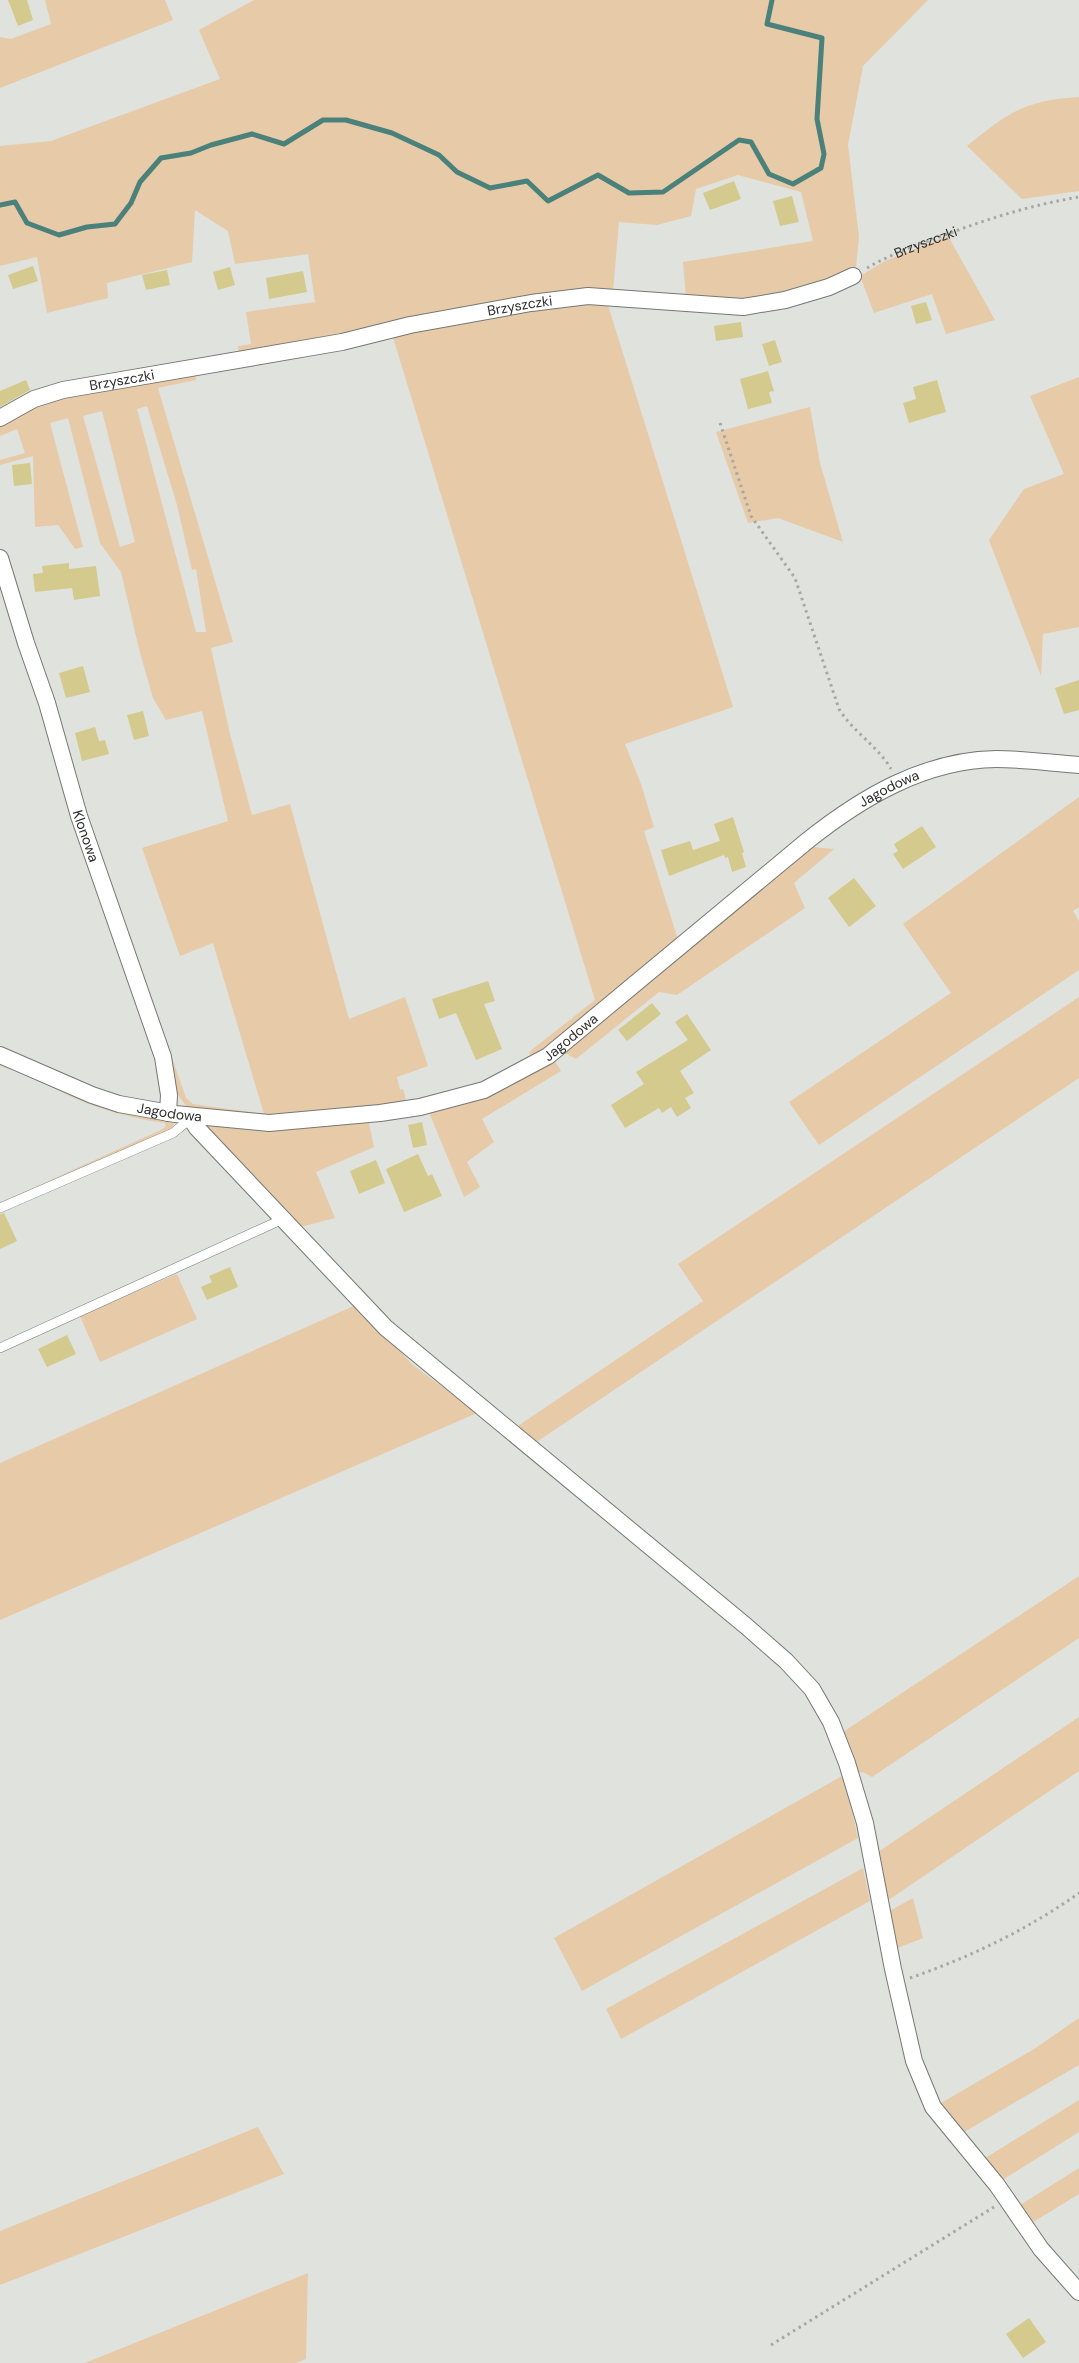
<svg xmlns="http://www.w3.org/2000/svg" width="1079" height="2363" viewBox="0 0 1079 2363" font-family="'DM Sans',sans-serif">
  <rect width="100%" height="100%" fill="#e0e2dd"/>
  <g fill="#e7caa8" fill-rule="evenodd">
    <polygon points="45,0 165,0 173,20 0,88 0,37 11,39 51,24"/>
    <polygon points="254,0 928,0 863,66 848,145 859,237 856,267 837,279 745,302 686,298 683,262 813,241 801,192 738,175 696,189 691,216 657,225 619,222 613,292 239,357 238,346 251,344 246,312 315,302 308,254 235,264 228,231 195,210 192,262 107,283 108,298 47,313 37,257 0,266 0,146 51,141 220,79 199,30"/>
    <path d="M1079,97V191L1022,199L967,146C1008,113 1025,100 1079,97Z"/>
    <polygon points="948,236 995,320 946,334 932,294 874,313 860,276 885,261"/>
    <polygon points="607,302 733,707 625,744 641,784 654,827 644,831 679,943 599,1011 532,1058 529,1052 595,1000 392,334 518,309"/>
    <path d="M195,374L196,380L158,388L233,642L211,648L230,734L252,815L290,804L349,1019L405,997L428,1066L397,1077L400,1090L403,1089L407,1104L289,1118L189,1110L176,1092L98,861L103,860L186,1098L193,1104L264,1114L213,943L180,956L142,848L228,821L202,711L166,720L153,698L139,649L121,572L100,543L68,418L50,423L83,547L75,549L58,525L35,527L33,456L0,465V460L25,453L17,429L0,436V422L39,401ZM147,406L177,505L192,570L196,569L206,632H196L137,409ZM102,411L135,542L120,547L83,416Z"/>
    <polygon points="1079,377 1079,627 1043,634 1041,676 989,540 1024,489 1064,474 1030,396"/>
    <polygon points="810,407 820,463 843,542 778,518 748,523 716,432"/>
    <polygon points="1079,797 1079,907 1073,911 1079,921 1079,970 819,1145 789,1102 951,993 903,924"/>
    <polygon points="813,847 834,849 794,883 805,908 677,995 659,992 576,1059 563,1052"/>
    <polygon points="1079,997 1079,1078 532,1445 512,1430 703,1301 678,1264"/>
    <path d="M0,1058L174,1121L173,1127L168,1132L48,1181L163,1129L166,1126L165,1123C135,1119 106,1111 79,1100C52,1088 28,1073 0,1066Z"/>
    <polygon points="555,1061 561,1071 482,1119 494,1142 467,1162 480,1187 464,1197 428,1110"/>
    <polygon points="368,1119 374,1147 316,1172 335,1218 296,1228 202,1128 206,1122"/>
    <polygon points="177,1274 197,1319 100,1362 80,1316"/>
    <polygon points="356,1305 413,1365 477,1413 0,1620 0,1463"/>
    <polygon points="1079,1576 1079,1638 872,1777 863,1772 855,1774 840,1734"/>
    <polygon points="1079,1717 1079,1771 884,1903 875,1854"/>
    <polygon points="844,1775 858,1838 582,1991 554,1938"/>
    <polygon points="863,1868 870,1901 621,2039 606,2009"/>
    <polygon points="913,1898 923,1938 895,1949 886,1913"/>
    <polygon points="1079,2018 1079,2065 959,2135 936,2106 1034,2049"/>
    <polygon points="1079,2100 1079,2132 999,2182 982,2160"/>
    <polygon points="258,2127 284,2174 0,2285 0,2231"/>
    <polygon points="1079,2168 1079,2194 1030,2224 1017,2207"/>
    <polygon points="308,2273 306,2359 296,2363 85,2363"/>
  </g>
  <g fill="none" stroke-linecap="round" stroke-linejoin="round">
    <polyline stroke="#4a817a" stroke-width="5" points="0,205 15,202 27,223 59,235 87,227 115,224 131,203 140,182 161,158 191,153 211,145 252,134 284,144 323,120 346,120 392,133 439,155 457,172 490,188 527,181 548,201 598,175 629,193 663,192 739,140 751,142 769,174 793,184 821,168 824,154 817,119 822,38 767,24 772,0"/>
  </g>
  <g fill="#d4ca8e">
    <polygon points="8,0 27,0 33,20 18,26"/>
    <polygon points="734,181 741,199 710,210 703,193"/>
    <polygon points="792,196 799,222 780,226 773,201"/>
    <polygon points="33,266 38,281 13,289 8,275"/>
    <polygon points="230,267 235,285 218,290 213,272"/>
    <polygon points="167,270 170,285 146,290 142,275"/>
    <polygon points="303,271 307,292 269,299 266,278"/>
    <polygon points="926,302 932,320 916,324 911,306"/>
    <polygon points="741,322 743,337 716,341 714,326"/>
    <polygon points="775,340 782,362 769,366 762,344"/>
    <polygon points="768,371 774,391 769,392 772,403 748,409 740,379"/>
    <polygon points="26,380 30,390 0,407 0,391"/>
    <polygon points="937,380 946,412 909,423 903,403 916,399 913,387"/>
    <polygon points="30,463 32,484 14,486 12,465"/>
    <polygon points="69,563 69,569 96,566 100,596 74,600 72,588 35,592 33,574 43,573 42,566"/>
    <polygon points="83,666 90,692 66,698 59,673"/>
    <polygon points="1079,680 1079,710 1064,714 1055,688"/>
    <polygon points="143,711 149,736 134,740 127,715"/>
    <polygon points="95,727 99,741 105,740 109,754 82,761 75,733"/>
    <polygon points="733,817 744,852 742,853 746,867 732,872 728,857 725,858 724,855 669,876 661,850 690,841 693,850 720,841 714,824"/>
    <polygon points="922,826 936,847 903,869 893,854 898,851 894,844"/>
    <polygon points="854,878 876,906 849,927 828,898"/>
    <polygon points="488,981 495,1001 484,1004 502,1049 476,1060 456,1013 439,1019 432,999"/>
    <polygon points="652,1003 661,1014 627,1041 618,1030"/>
    <polygon points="687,1014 711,1050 680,1071 694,1093 685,1098 691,1108 677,1117 671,1107 662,1113 659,1108 625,1128 611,1105 644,1084 636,1072 688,1040 675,1022"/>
    <polygon points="422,1122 427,1145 413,1148 408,1125"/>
    <polygon points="418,1154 428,1176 432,1174 442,1196 404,1212 386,1169"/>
    <polygon points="376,1160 385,1183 359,1194 350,1171"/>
    <polygon points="4,1213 17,1241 0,1249 0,1214"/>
    <polygon points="230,1267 238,1287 207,1300 201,1287 212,1282 209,1276"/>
    <polygon points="67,1335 76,1354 47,1367 38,1349"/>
    <polygon points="1029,2318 1046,2342 1023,2358 1006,2334"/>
  </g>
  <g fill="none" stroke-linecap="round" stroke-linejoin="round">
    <defs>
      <g id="lane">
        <polyline points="0,1208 173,1133 190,1119"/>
        <polyline points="0,1348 283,1219"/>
      </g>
      <g id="street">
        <path id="s2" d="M0,418L34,399L63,390L342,342L410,325L531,303L588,296L743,307L785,300L829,287L853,276"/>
        <path id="s3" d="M0,558L26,643L47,703L79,816L163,1057L169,1095L168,1113"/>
        <path id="s4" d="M0,1055L92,1095L119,1104L175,1114L269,1123L380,1113L420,1107L484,1090L548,1056L807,841C861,798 924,760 996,759C1023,759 1051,763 1079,765"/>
        <polyline points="189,1116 197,1128 386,1328 746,1626 786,1661 812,1689 831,1722 847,1763 865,1823 893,1969 914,2061 933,2107 997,2185 1041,2249 1079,2292"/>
      </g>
    </defs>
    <use href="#lane" stroke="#757873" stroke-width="10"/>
    <use href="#street" stroke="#757873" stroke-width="18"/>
    <g stroke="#a7a8a4" stroke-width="3" stroke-dasharray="2.5 4" stroke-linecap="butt">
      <path id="s1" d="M867,268C891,254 916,245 942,236C987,219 1031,205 1079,197"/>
      <path d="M720,423L751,516L795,578L839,709C853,732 877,745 891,769"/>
      <path d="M910,1978C970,1957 1027,1930 1079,1893"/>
      <polyline points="771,2345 994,2207"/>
    </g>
    <use href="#lane" stroke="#fff" stroke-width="9"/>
    <use href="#street" stroke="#fff" stroke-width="16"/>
  </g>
  <g text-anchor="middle" stroke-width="5" stroke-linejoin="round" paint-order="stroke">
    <g font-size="14" fill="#2d2e2c" stroke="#edf0ea">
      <text dy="5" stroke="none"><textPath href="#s1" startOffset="64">Brzyszczki</textPath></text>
      <text dy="5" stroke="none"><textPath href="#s2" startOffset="534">Brzyszczki</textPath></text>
      <text dy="5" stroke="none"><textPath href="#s2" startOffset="129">Brzyszczki</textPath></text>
      <text dy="5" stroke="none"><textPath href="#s4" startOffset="1005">Jagodowa</textPath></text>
      <text dy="5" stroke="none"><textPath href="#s3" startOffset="291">Klonowa</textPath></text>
      <text dy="5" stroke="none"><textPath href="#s4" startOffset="600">Jagodowa</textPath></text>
      <text dy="5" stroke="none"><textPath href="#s4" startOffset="180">Jagodowa</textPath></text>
    </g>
  </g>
</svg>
